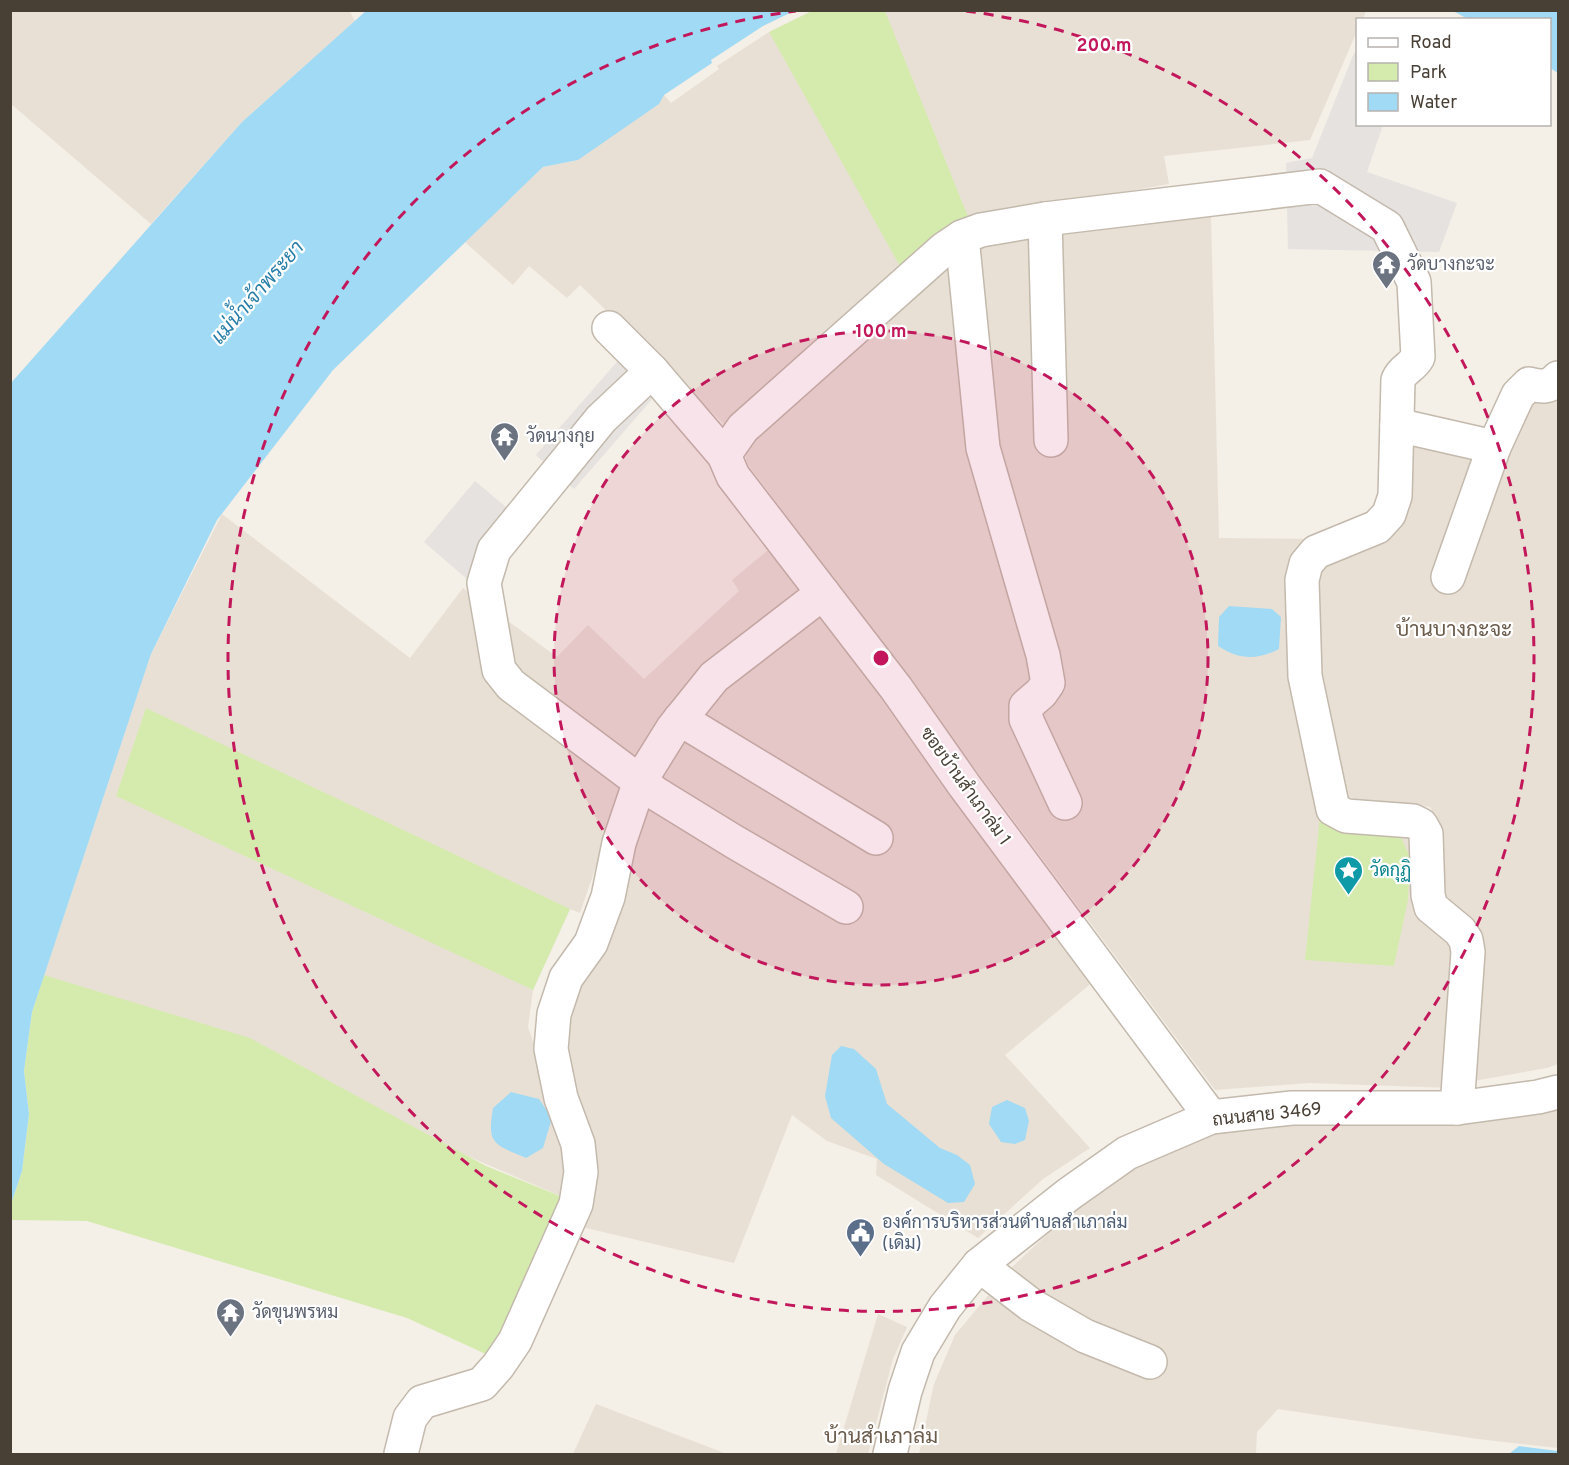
<svg xmlns="http://www.w3.org/2000/svg" width="1569" height="1465" viewBox="0 0 1569 1465" font-family="Overpass,Sarabun,sans-serif">
  <rect width="100%" height="100%" fill="#f4efe7"/>
  <g fill="#e9e0d5">
    <polygon points="349,10 355,21 242,122 151,224 11,104 11,11"/>
    <polygon points="812,11 1366,11 1363,19 1358,20 1357,31 1310,140 1164,156 1169,184 1025,209 730,430 580,285 567,298 529,266 513,285 465,242 543,167 578,160 664,95 671,103 719,69 717,66 769,32"/>
    <polygon points="1211,216 1219,538 1324,539 1297,555 1323,808 1407,825 1456,931 1451,1088 1309,1083 1215,1090 746,462 745,443 952,255 1005,238"/>
    <polygon points="1558,361 1558,1064 1547,1068 1474,1081 1480,928 1443,893 1440,829 1430,807 1339,797 1313,679 1312,575 1321,561 1390,533 1409,418 1488,439 1522,367 1548,376"/>
    <polygon points="222,514 410,658 463,588 557,657 588,625 644,679 739,591 732,580 779,541 810,585 620,797 580,913 570,909 533,990 528,1027 567,1138 570,1200 44,975 151,654"/>
    <polygon points="821,601 1100,976 1005,1055 1090,1148 1043,1179 978,1238 876,1175 877,1159 827,1141 792,1115 734,1263 578,1226 562,1040 640,805 718,685"/>
    <polygon points="1558,1103 1558,1448 1478,1439 1278,1409 1257,1432 1256,1454 919,1454 934,1384 955,1335 1011,1268 1080,1204 1162,1151 1227,1125"/>
    <polygon points="878,1314 907,1327 893,1359 868,1454 836,1454"/>
    <polygon points="596,1404 727,1454 573,1454"/>
  </g>
  <g fill="#d5ebae">
    <polygon points="812,11 885,11 969,219 901,268 769,32"/>
    <polygon points="146,708 570,909 533,990 116,796"/>
    <polygon points="1320,816 1396,826 1410,857 1408,900 1394,966 1305,960"/>
    <polygon points="44,975 250,1038 486,1166 570,1200 509,1327 488,1355 407,1318 87,1221 11,1220 11,1204 22,1171 29,1114 24,1071 32,1012"/>
  </g>
  <g fill="#e5e2df">
    <polygon points="1354,53 1357,54 1358,124 1383,125 1367,172 1457,203 1439,252 1288,249 1286,163 1312,158"/>
    <polygon points="622,356 660,390 574,489 536,455"/>
    <polygon points="475,481 526,524 474,585 424,542"/>
  </g>
  <g fill="#a0daf4">
    <polygon points="367,10 794,11 763,26 711,60 712,63 664,95 659,104 578,160 543,167 333,370 217,520 151,654 32,1012 24,1071 29,1114 22,1171 11,1204 11,383 242,122"/>
    <polygon points="1453,11 1558,11 1558,73 1550,68 1550,20 1468,19"/>
    <path d="M1229,606L1272,609L1281,617L1279,649C1257,660 1239,660 1218,646L1219,617Z"/>
    <polygon points="841,1046 854,1049 876,1069 887,1104 940,1148 957,1155 970,1165 975,1184 964,1202 948,1203 884,1164 831,1118 825,1096 832,1055"/>
    <path d="M511,1092L539,1099L552,1118L543,1148L526,1158C493,1144 487,1144 493,1108Z"/>
    <polygon points="1007,1100 1025,1108 1029,1121 1025,1140 1015,1144 1001,1142 989,1124 992,1107"/>
    <polygon points="1519,1446 1558,1451 1558,1454 1509,1454"/>
  </g>
  <g fill="none" stroke-linecap="round" stroke-linejoin="round">
    <defs>
      <g id="minor">
        <polyline points="1045,219 1051,440"/>
        <polyline points="962,237 983,448 1043,655 1048,683 1041,693 1026,706 1026,719 1065,803"/>
        <polyline points="609,328 652,371 724,455 733,476 896,688 964,785 1211,1117"/>
        <polyline points="652,371 601,419 494,550 484,583 499,670 511,685 655,793 733,841 846,907"/>
        <path d="M1397,425L1494,447L1518,395L1529,384C1542,387 1549,388 1558,378"/>
        <path d="M724,455L743,428L944,249L962,237L981,230L1045,219L1320,186L1387,227L1414,282L1418,357C1412,368 1403,368 1398,380L1395,496L1389,514L1377,527L1316,552L1306,564L1302,580L1305,676L1333,809L1346,816L1413,821L1421,825L1426,834L1428,895L1431,907L1460,931L1466,940L1468,952L1457,1108"/>
        <polyline points="1448,577 1494,447"/>
        <polyline points="680,719 876,838"/>
        <polyline points="979,1265 1031,1305 1085,1336 1150,1362"/>
        <polyline points="401,1454 410,1418 422,1402 482,1384 498,1366 515,1341 576,1204 581,1172 578,1144 561,1098 551,1049 554,1014 566,978 591,943 608,897 619,843 640,781 673,728 714,677 823,593"/>
        <polyline points="890,1454 905,1391 918,1352 945,1307 979,1265 1069,1194 1127,1153 1211,1117 1292,1108 1457,1108 1538,1097 1558,1092"/>
      </g>
    </defs>
    <use href="#minor" stroke="#c3b9ac" stroke-width="36"/>
    <use href="#minor" stroke="#fff" stroke-width="33"/>
  </g>
  <circle cx="881" cy="658" r="327" fill="#c2185b" fill-opacity=".12"/>
  <g fill="none" stroke="#c2185b" stroke-width="3" stroke-dasharray="10 8">
    <circle cx="881" cy="658" r="327"/>
    <path d="M966 11A653 653 0 1 1 796 11"/>
  </g>
  <defs>
    <symbol id="temple-pin" viewBox="-11 -11 22 30"><path d="M0 17L-7.5 6A9.5 9.5 0 1 1 7.5 6Z" fill="#6b7280" stroke="#fff"/><path d="M0-6L5-2H3V0L6.5 2.5H4V6H1.5V3h-3V6H-4V2.5H-6.5L-3 0V-2H-5Z" fill="#fff"/></symbol>
    <symbol id="sight-pin" viewBox="-11 -11 22 30"><path d="M0 17L-7.5 6A9.5 9.5 0 1 1 7.5 6Z" fill="#0f9aa8" stroke="#fff"/><path d="M0-6L1.8-2.2L6-1.7L2.9 1.2L3.7 5.4L0 3.3L-3.7 5.4L-2.9 1.2L-6-1.7L-1.8-2.2Z" fill="#fff"/></symbol>
    <symbol id="civic-pin" viewBox="-11 -11 22 30"><path d="M0 17L-7.5 6A9.5 9.5 0 1 1 7.5 6Z" fill="#5c6f8a" stroke="#fff"/><path d="M-.6-6.5H3V-4.5H.6V-3L4-1V1h2V6H-6V1h2V-1L-.6-3ZM-1.2 2.5V6h2.4V2.5Z" fill="#fff"/></symbol>
  </defs>
  <g fill-rule="evenodd">
    <use href="#temple-pin" x="1370" y="248" width="33" height="45"/>
    <use href="#temple-pin" x="488" y="420" width="33" height="45"/>
    <use href="#sight-pin" x="1332" y="854" width="33" height="45"/>
    <use href="#civic-pin" x="844" y="1216" width="33" height="45"/>
    <use href="#temple-pin" x="214" y="1296" width="33" height="45"/>
  </g>
  <g text-anchor="middle" stroke-width="4.5" stroke-linejoin="round" paint-order="stroke">
    <g font-size="18" fill="#5b616d" stroke="#fff" text-anchor="start">
      <text x="1407" y="270">วัดบางกะจะ</text>
      <text x="526" y="442">วัดนางกุย</text>
      <text x="252" y="1318">วัดขุนพรหม</text>
    </g>
    <g font-size="18" fill="#483f35" stroke="#fff">
      <text transform="translate(966 786) rotate(54)" y="6">ซอยบ้านสำเภาล่ม 1</text>
      <text transform="translate(1267 1114) rotate(-6)" y="6">ถนนสาย 3469</text>
    </g>
    <g font-size="18" fill="#0d838f" stroke="#fff" text-anchor="start">
      <text x="1370" y="876">วัดกุฏิ</text>
    </g>
    <g font-size="18" fill="#4e5e75" stroke="#fff" text-anchor="start">
      <text x="882" y="1228">องค์การบริหารส่วนตำบลสำเภาล่ม<tspan x="882" dy="21">(เดิม)</tspan></text>
    </g>
    <g font-size="20" font-style="italic" fill="#277ea9" stroke="#fff">
      <text transform="translate(257 292) rotate(-49)" y="7">แม่น้ำเจ้าพระยา</text>
    </g>
    <g font-size="21" fill="#6b5c4c" stroke="#fff">
      <text x="1454" y="636">บ้านบางกะจะ</text>
      <text x="881" y="1443">บ้านสำเภาล่ม</text>
    </g>
  </g>
  <circle cx="881" cy="658" r="9" fill="#c2185b" stroke="#fff" stroke-width="3"/>
  <g font-size="18" text-anchor="middle" font-weight="bold" fill="#c2185b" stroke="#fff" stroke-width="4.5" stroke-linejoin="round" paint-order="stroke">
    <text x="1104" y="51">200 m</text>
    <text x="881" y="337">100 m</text>
  </g>
  <rect width="1569" height="1465" fill="none" stroke="#483f35" stroke-width="24"/>
  <rect x="1356" y="18" width="195" height="108" fill="#ffffff" stroke="#b6b2ae" stroke-width="1.5"/>
  <rect x="1368" y="38" width="30" height="9" fill="#ffffff" stroke="#b6b2ae" stroke-width="1.5"/>
  <text x="1410" y="48" font-size="18" fill="#483f35">Road</text>
  <rect x="1368" y="63" width="30" height="18" fill="#d5ebae" stroke="#b6b2ae" stroke-width="1.5"/>
  <text x="1410" y="78" font-size="18" fill="#483f35">Park</text>
  <rect x="1368" y="93" width="30" height="18" fill="#a0daf4" stroke="#b6b2ae" stroke-width="1.5"/>
  <text x="1410" y="108" font-size="18" fill="#483f35">Water</text>
</svg>
